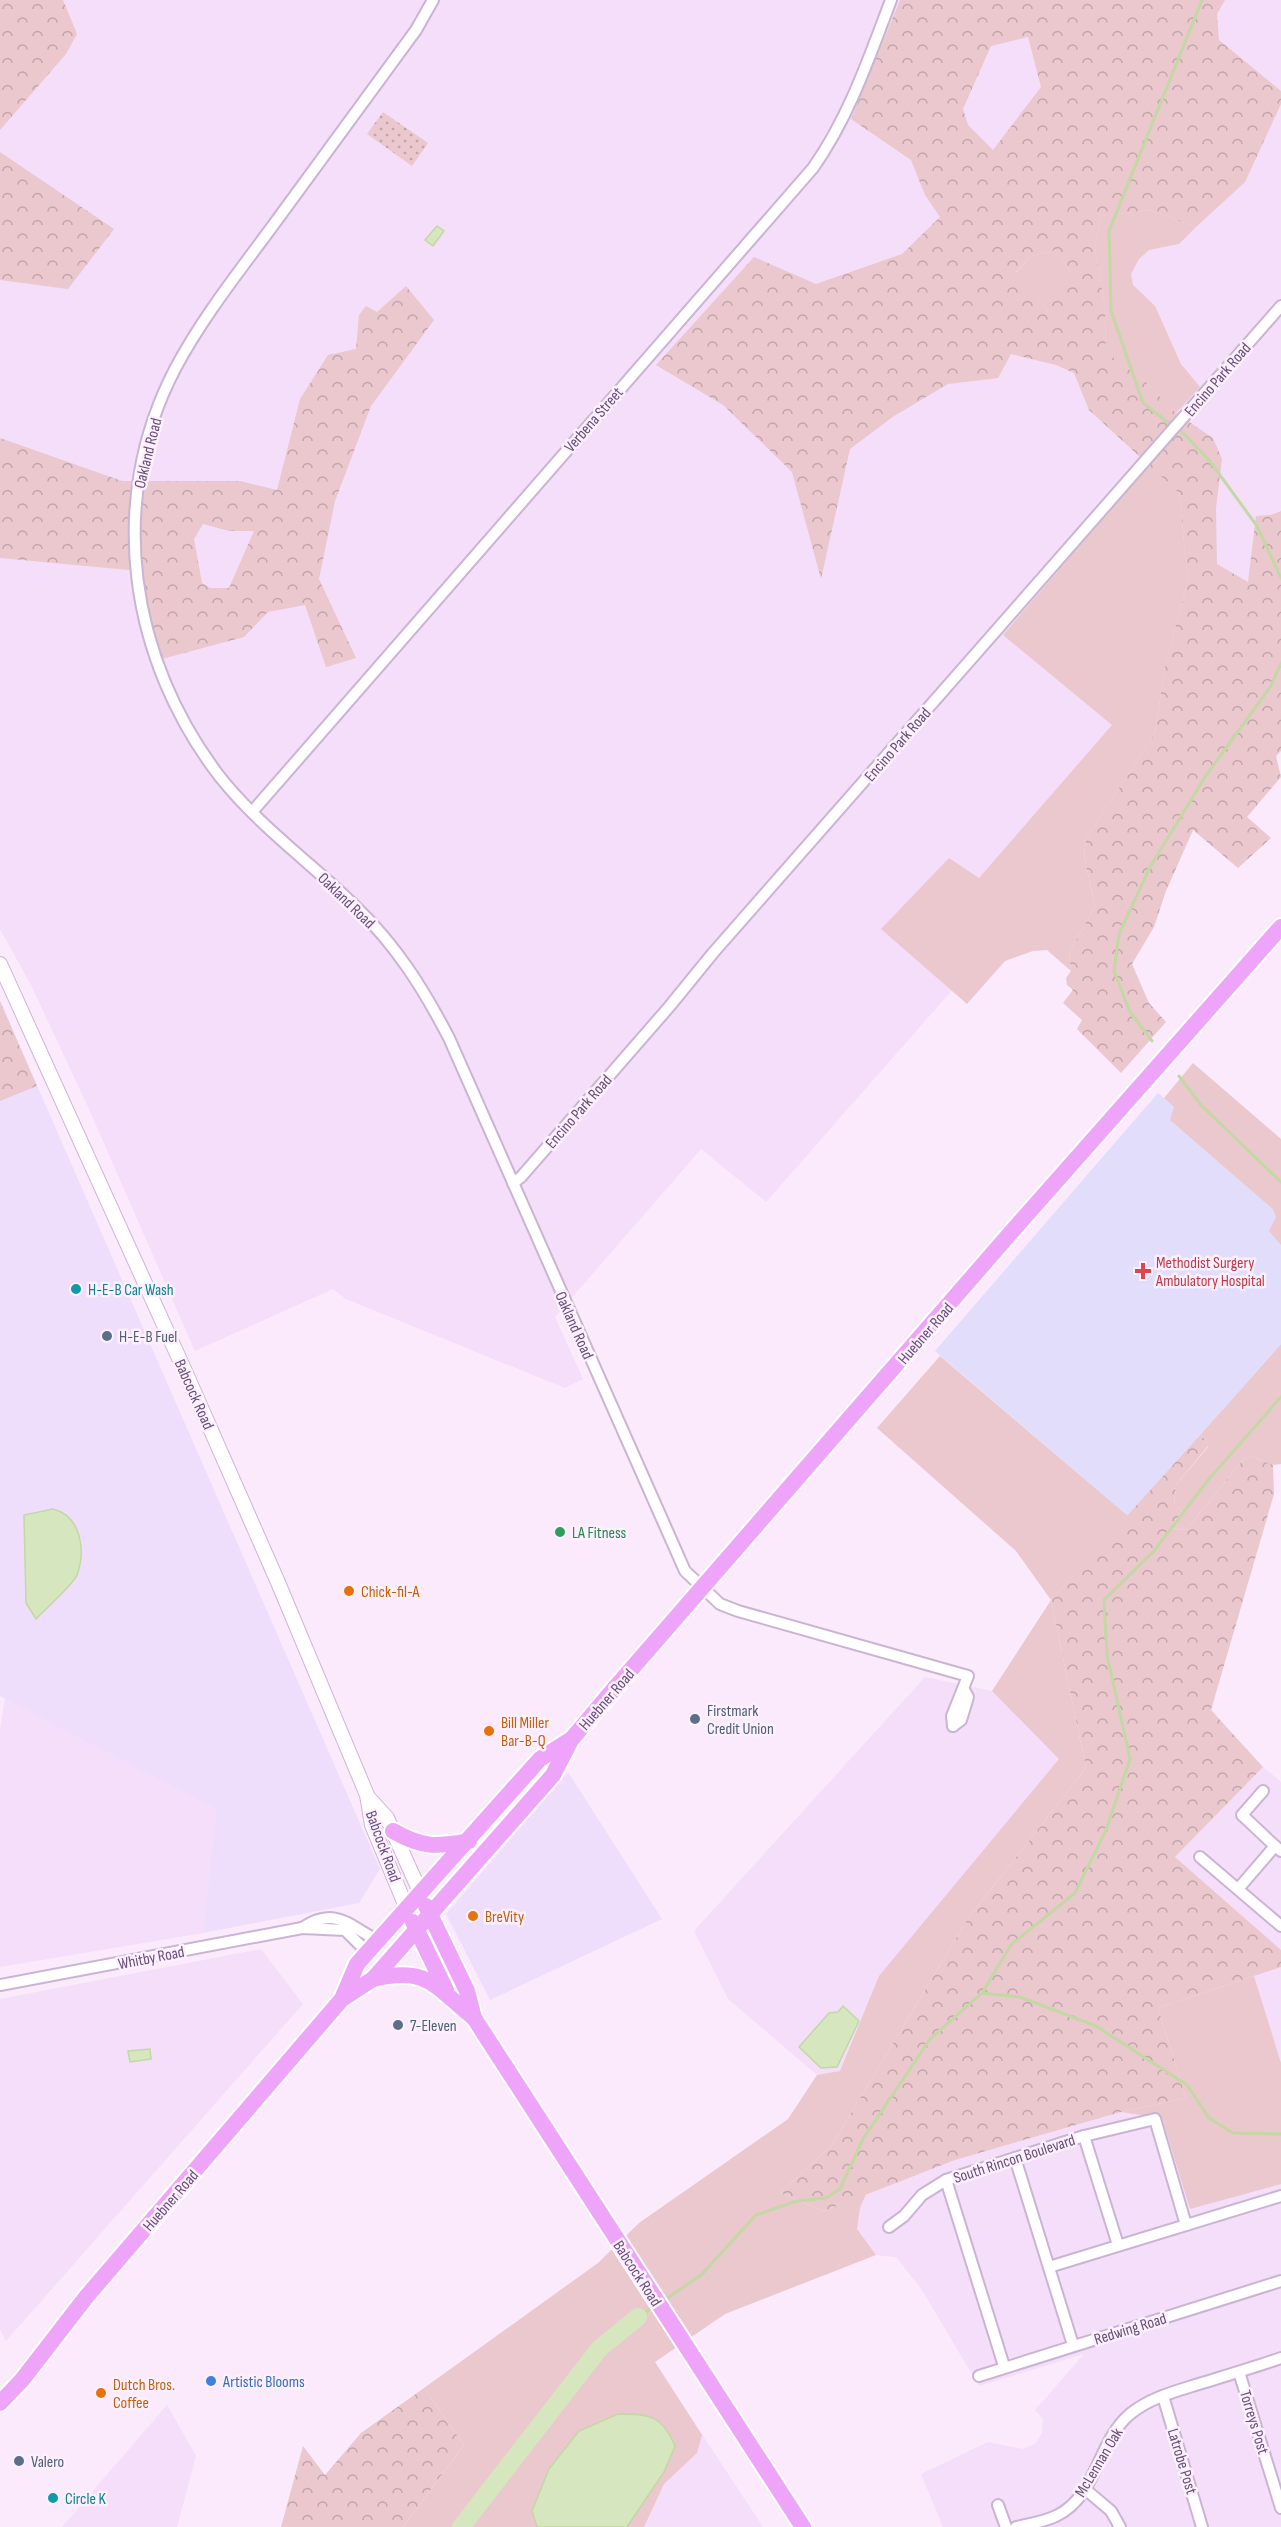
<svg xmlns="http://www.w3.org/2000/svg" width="1281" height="2527" viewBox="0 0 1281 2527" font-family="'Sofia Sans Condensed',sans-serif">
  <defs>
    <pattern id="forest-crowns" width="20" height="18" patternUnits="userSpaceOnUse" patternTransform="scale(1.5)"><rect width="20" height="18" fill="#eac8cd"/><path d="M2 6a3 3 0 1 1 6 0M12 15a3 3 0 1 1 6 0" fill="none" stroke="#c1a5ab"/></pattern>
    <pattern id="park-dots" width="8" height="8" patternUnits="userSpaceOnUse" patternTransform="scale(1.5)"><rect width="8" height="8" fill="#eac8cd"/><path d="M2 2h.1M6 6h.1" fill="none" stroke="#c1a5ab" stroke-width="1.8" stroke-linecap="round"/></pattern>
  </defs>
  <rect width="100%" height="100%" fill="#faeafc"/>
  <g fill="#f4def9">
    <polygon points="0,0 1281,0 1281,616 766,1202 701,1149 555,1317 583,1379 565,1388 346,1299 333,1289 195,1351 88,1107 31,985 0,929"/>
    <polygon points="925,1677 992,1691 1076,1762 840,2071 817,2075 728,1999 694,1931"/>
    <polygon points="5,1698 216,1809 203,1933 0,1967 0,1731"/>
    <polygon points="1263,1767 1281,1782 1281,1950 1175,1857"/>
    <polygon points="261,1949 303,2004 6,2341 0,2329 0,1999"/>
    <polygon points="1281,1967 1281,2067 1254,1976"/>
    <polygon points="1281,2077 1281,2527 943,2527 921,2474 988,2442 1022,2449 1035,2444 1042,2433 1043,2419 1035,2410 1084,2354 979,2386 922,2290 896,2257 876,2255 857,2229 860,2208 866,2194 955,2160 1121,2112"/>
    <polygon points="655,2363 763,2527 520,2527"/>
    <polygon points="167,2405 196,2456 177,2527 62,2527"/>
  </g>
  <g fill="#eedefc">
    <polygon points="0,1001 380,1869 359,1903 203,1933 216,1809 0,1696"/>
    <polygon points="568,1772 662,1919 490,2000 446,1914"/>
  </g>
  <polygon fill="#e1ddfa" points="1158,1093 1281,1198 1281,1344 1128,1516 935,1351"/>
  <g fill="#eac8cd">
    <polygon points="1151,210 1196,227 1179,244 1149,250 1139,259 1131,274 1133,285 1155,306 1181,364 1200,387 1176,413 1145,381 1106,352 1105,307 1095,248 1101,216"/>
    <polygon points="1056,250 1069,270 1049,312 1016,273 1031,256"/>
    <polygon points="1149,465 1179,493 1188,581 1165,665 1155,733 1086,839 1084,856 1095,906 1069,953 1071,971 1047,950 1033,951 1005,961 967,1004 881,929 949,858 979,878 1112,725 1003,635"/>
    <polygon points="1193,1063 1281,1139 1281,1245 1269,1231 1276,1217 1273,1209 1170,1120 1174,1107 1164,1098"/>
    <polygon points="1281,1344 1281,1464 1273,1465 1247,1455 1186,1530 1170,1528 1182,1511 1174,1505 1176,1485 1208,1447 1201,1434"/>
    <polygon points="940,1356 1128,1516 1051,1600 1086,1768 967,1920 832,2145 780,2193 824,2211 866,2194 860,2208 857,2229 876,2255 725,2314 655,2362 702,2435 697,2453 664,2484 644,2527 403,2527 464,2445 424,2388 598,2263 639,2223 788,2119 817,2075 840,2071 879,1976 1059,1759 992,1691 1051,1600 1016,1551 877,1428"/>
    <polygon points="1254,1976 1281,2063 1281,2184 1190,2209 1162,2118 1121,2112 1186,2098 1158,2008"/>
  </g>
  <g fill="url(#forest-crowns)" fill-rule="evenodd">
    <polygon points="0,0 63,0 77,34 66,54 0,130"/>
    <path d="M900,0H1225L1217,14L1219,40L1281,91V104L1245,182L1196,227L1151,210L1101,216L1095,248L1105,307L1106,352L1145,381L1176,413L1213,438L1222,459L1216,508L1217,564L1248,582L1256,516L1271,515L1281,511V751L1276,756L1281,777L1247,817L1271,838L1238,868L1193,830L1166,891L1154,927L1132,964L1149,1003L1166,1022L1121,1073L1077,1029L1082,1020L1063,1003L1073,990L1067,985L1066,978L1071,971L1069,953L1095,906L1084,856L1086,839L1155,733L1165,665L1188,581L1179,493L1089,410L1074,373L1056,365L1011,354L998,378L948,384L894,416L850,449L821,579L792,472L723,405L656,365L754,257L816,284L902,254L940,217L925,195L911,160L851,119ZM1028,37L1041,87L993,150L968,125L963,109L991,46ZM1056,250L1069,270L1048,311L1016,272L1031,256Z"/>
    <polygon points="0,152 114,229 68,289 0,280"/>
    <path d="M406,286L434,320L371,406L335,501L319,579L356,658L326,667L305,605L268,612L244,637L158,660L140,571L0,558V438L122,481H240L277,490L300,399L328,355L356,349L359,315L366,306L377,312ZM203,524L229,531H254L229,588H210L202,583L194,539Z"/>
    <polygon points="0,1001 37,1086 0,1101"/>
    <polygon points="1201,1434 1208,1446 1176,1485 1174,1505 1182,1511 1170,1528 1186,1530 1247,1455 1273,1465 1274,1494 1211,1710 1263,1767 1175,1857 1281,1950 1281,1967 1158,2008 1186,2098 1121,2112 955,2160 824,2211 780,2193 832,2145 967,1920 1086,1768 1051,1600"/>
    <polygon points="424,2388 464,2445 403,2527 281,2527 303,2446 325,2475 361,2433"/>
  </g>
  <polygon fill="url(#park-dots)" points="383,112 428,143 412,166 367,134"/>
  <g fill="#d6e6be" stroke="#c3d8a4" stroke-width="1.5">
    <polygon points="437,226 444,231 433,246 425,240"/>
    <path d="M53,1509C81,1516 86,1550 77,1575C74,1584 44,1610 36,1619L26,1603L24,1515Z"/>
    <polygon points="843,2006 859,2021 837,2067 821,2068 799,2047 829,2013 838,2012"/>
    <polygon points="150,2049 151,2059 130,2062 128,2051"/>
    <path d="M618,2414C649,2414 662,2415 675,2446L664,2472L627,2527H537L532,2511L549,2469L579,2431Z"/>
  </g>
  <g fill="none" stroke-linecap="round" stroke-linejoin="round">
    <g stroke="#c3d8a4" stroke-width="3">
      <polyline points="1170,424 1143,403 1111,311 1109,231 1202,0"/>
      <polyline points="1182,432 1209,460 1257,526 1281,578"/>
      <polyline points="1152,1041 1130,1012 1114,971 1119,934 1150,867 1205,777 1271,686 1281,663"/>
      <polyline points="1179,1076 1201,1105 1281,1182"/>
      <polyline points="982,1993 1020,1997 1096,2026 1187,2085 1209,2118 1233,2133 1281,2134"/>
      <polyline points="663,2301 701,2275 756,2215 797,2201 826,2198 840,2189 863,2139 930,2039 982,1993 1011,1945 1075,1893 1106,1830 1130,1759 1107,1655 1104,1600 1154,1551 1208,1480 1281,1397"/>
      <polyline points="638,2317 655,2306"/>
    </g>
    <polyline stroke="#d6e6be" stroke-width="18" points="461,2527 599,2349 638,2317"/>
    <defs>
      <g id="street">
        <path d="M433,0L416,30C370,93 323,157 277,220C242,268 203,316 175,369C105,503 130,660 220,777C259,826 311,863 355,906C396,945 423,988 449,1038L685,1571L720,1604L738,1611L968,1676L952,1716L953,1726"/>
        <path d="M252,812L813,168C849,117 869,58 891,0"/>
        <polyline points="513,1183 521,1177 669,1007 713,953 1281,306"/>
        <polyline points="953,1726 961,1720 968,1697 964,1690"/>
        <polyline points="1263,1791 1242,1815 1275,1846"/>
        <polyline points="1200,1857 1281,1926"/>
        <polyline points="1238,1889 1275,1846 1281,1851"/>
        <path d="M302,1928C337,1905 349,1927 379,1941"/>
        <polyline points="0,1985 302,1928 345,1930 368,1953"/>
        <polyline points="1084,2136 1118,2245"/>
        <polyline points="1015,2158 1073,2345"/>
        <polyline points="946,2180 1004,2366"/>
        <polyline points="889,2227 904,2216 922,2195 946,2180 1084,2136 1155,2119 1186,2225"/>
        <polyline points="1049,2267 1281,2196"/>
        <polyline points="1239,2372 1281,2508"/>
        <polyline points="979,2376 1281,2281"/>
        <polyline points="1163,2396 1202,2527"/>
        <polyline points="1085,2489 1111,2511 1120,2527"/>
        <polyline points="998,2505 1006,2527"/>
        <path d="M1016,2527C1029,2524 1043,2522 1056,2516C1097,2497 1097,2442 1130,2414C1151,2397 1177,2391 1202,2383C1228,2375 1255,2367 1281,2358"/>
      </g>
      <g id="secondary">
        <polyline points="0,964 184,1369 277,1580 367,1795 372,1825 407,1909"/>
        <polyline points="368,1797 387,1818 421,1894"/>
      </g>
      <g id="primary">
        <path d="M393,1831C423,1848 436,1847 469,1841"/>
        <polyline points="426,1906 467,1991 474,2018"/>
        <polyline points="413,1922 446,1990"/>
        <path d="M373,1979C428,1966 434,1986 474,2018L803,2527"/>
        <polyline points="342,1999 373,1979 553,1775 571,1740 614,1689 1014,1229 1281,927"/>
        <polyline points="0,2403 22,2380 87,2296 342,1999 357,1964 540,1759 570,1740"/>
      </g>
    </defs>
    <use href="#street" stroke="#cab4d3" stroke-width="14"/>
    <use href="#secondary" stroke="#cdb4d8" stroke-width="16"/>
    <use href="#primary" stroke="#fff" stroke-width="20"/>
    <use href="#street" stroke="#fff" stroke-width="10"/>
    <use href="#secondary" stroke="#fff" stroke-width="14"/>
    <use href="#primary" stroke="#eea4f8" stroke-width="16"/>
  </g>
  <path fill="#e0444e" stroke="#fcf0ff" stroke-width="2" d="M1140 1262h6v6h6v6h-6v6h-6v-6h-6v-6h6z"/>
  <g fill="#0f9aa8" stroke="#fcf0ff" stroke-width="2">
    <circle cx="76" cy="1289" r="6"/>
    <circle cx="53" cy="2498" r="6"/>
  </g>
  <g fill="#5c6f8a" stroke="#fcf0ff" stroke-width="2">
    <circle cx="107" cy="1336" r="6"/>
    <circle cx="695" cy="1719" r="6"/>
    <circle cx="398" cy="2025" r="6"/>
    <circle cx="19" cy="2461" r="6"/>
  </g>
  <circle fill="#2e9e5b" stroke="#fcf0ff" stroke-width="2" cx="560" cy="1532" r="6"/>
  <g fill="#e8710a" stroke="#fcf0ff" stroke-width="2">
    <circle cx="349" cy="1591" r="6"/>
    <circle cx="489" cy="1731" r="6"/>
    <circle cx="473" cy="1916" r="6"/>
    <circle cx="101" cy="2393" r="6"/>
  </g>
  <circle fill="#3f7fe0" stroke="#fcf0ff" stroke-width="2" cx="211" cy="2381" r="6"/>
  <g text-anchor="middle" stroke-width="5" stroke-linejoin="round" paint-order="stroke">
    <g font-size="16" fill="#664d77" stroke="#fcf0ff">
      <text transform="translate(1217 379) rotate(-49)" y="6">Encino Park Road</text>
      <text transform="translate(593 419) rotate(-49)" y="6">Verbena Street</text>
      <text transform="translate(147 453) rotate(-76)" y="6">Oakland Road</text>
      <text transform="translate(897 744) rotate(-49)" y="6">Encino Park Road</text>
      <text transform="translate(347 900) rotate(44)" y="6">Oakland Road</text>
      <text transform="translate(578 1111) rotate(-49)" y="6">Encino Park Road</text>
      <text transform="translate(575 1325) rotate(66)" y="6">Oakland Road</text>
      <text transform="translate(925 1333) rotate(-49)" y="6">Huebner Road</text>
      <text transform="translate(195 1394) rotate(66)" y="6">Babcock Road</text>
      <text transform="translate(606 1699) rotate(-49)" y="6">Huebner Road</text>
      <text transform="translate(384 1846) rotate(70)" y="6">Babcock Road</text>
      <text transform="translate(151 1957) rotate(-11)" y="6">Whitby Road</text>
      <text transform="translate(1014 2158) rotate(-18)" y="6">South Rincon Boulevard</text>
      <text transform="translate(170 2200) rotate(-49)" y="6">Huebner Road</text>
      <text transform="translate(638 2273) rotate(57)" y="6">Babcock Road</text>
      <text transform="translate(1130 2328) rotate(-17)" y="6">Redwing Road</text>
      <text transform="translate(1255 2422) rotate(73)" y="6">Torreys Post</text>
      <text transform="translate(1183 2461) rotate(73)" y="6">Latrobe Post</text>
      <text transform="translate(1098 2462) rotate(-59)" y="6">McLennan Oak</text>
    </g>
    <g font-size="16" fill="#be3a42" stroke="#fcf0ff" text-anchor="start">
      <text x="1156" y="1268">Methodist Surgery<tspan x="1156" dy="18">Ambulatory Hospital</tspan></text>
    </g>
    <g font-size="16" fill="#0d838f" stroke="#fcf0ff" text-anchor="start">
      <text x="88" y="1295">H-E-B Car Wash</text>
      <text x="65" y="2504">Circle K</text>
    </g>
    <g font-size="16" fill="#4e5e75" stroke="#fcf0ff" text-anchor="start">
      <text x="119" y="1342">H-E-B Fuel</text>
      <text x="707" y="1716">Firstmark<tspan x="707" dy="18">Credit Union</tspan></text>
      <text x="410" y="2031">7-Eleven</text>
      <text x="31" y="2467">Valero</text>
    </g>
    <g font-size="16" fill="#27864d" stroke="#fcf0ff" text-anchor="start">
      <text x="572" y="1538">LA Fitness</text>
    </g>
    <g font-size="16" fill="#c56008" stroke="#fcf0ff" text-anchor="start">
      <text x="361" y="1597">Chick-fil-A</text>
      <text x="501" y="1728">Bill Miller<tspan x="501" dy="18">Bar-B-Q</tspan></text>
      <text x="485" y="1922">BreVity</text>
      <text x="113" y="2390">Dutch Bros.<tspan x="113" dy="18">Coffee</tspan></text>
    </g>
    <g font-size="16" fill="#366cbe" stroke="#fcf0ff" text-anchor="start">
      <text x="223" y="2387">Artistic Blooms</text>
    </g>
  </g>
</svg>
